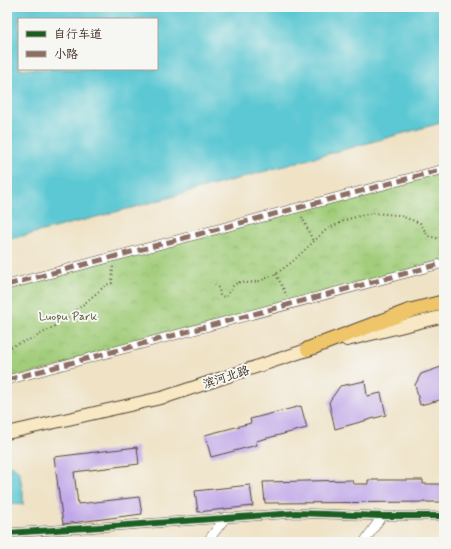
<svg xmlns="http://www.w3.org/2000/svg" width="451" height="549" viewBox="0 0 451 549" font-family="Mynerve,'LXGW WenKai TC',sans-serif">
  <defs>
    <pattern id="park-crowns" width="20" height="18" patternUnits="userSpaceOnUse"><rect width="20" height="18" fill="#a2cd7a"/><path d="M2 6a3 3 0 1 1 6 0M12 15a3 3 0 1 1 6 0" fill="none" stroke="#8cb069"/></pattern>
  </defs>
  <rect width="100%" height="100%" fill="#f6f6f2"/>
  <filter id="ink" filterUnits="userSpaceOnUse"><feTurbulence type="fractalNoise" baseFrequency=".025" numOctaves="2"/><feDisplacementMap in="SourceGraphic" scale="8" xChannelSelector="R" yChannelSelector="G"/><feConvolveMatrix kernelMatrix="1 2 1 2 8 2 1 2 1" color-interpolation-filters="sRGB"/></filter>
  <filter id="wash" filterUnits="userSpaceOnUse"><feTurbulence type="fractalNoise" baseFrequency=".012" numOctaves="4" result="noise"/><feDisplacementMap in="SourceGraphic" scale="16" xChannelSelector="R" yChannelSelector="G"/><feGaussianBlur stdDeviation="0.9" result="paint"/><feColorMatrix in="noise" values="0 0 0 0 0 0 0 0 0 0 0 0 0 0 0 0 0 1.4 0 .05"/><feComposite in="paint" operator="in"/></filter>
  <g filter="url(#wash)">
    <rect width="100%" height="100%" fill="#efe2c5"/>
    <polygon fill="url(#park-crowns)" stroke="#6e7c4c" points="444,169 444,263 7,380 7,285"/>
    <g fill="#5cc8d3" stroke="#4c7978" fill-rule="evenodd">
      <path d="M7,7H444V122L131,208L7,240ZM19,19H157V69H19Z"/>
      <polygon points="11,465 19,471 23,492 23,505 7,502 7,466"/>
    </g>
    <g id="blocks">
      <g fill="#bfa6e8">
        <polygon points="444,366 444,399 420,405 415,385 421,374"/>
        <polygon points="365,381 367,396 381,393 386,415 335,429 329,402 340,386"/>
        <polygon points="301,406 307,428 256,441 257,445 211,457 205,435 251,423 250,419"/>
        <polygon points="137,447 139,464 74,472 78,504 139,497 142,514 63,524 54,457"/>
        <polygon points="352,480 353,484 368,484 368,480 423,480 423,484 442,484 442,480 444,480 444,502 265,503 263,482"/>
        <polygon points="250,485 253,506 198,512 195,491"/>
      </g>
    </g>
  </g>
  <g filter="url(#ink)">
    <use href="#blocks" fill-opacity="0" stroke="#564637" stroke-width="1"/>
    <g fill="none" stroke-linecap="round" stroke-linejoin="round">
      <defs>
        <g id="street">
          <polyline points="7,285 444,169"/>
          <polyline points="7,380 444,263"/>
          <polyline points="7,533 86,528 296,513 382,516 444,516"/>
          <polyline points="207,542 226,517"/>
          <polyline points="364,542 382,516"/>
        </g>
        <g id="secondary">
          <polyline points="347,340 444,316"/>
          <polyline points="7,433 165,397 316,347"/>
        </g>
        <polyline id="primary" points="308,349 409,311 444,302"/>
      </defs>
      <use href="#street" stroke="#564637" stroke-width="10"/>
      <use href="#secondary" stroke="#564637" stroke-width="14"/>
      <use href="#primary" stroke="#564637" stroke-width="16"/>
      <g stroke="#564637" stroke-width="2" stroke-dasharray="1 3" stroke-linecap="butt">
        <polyline points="302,217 313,241"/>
        <polyline points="444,240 444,235"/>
        <polyline points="276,274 287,296"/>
        <polyline points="215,284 219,289 220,296 226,297 233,286 238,282 247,283 260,281 276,274 292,262 327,229 348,219 372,213 398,215 420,223 428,236 444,240 444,242"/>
        <polyline points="7,348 36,337 55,326 72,314 106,285 112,283 113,266"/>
      </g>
      <use href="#street" stroke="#fff" stroke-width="9"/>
      <use href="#secondary" stroke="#f8e8c3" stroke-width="12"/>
      <use href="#primary" stroke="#eec569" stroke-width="14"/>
      <g stroke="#8d6e63" stroke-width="5" stroke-dasharray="10 5" stroke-linecap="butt">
        <polyline points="7,285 444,169"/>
        <polyline points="7,380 444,263"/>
      </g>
      <defs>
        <polyline id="cycleway" points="7,533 86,528 296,513 382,516 444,516"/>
      </defs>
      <use href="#cycleway" stroke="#f6f6f2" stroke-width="8"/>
      <use href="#cycleway" stroke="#1b5e20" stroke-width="6"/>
    </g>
  </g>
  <g text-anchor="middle" stroke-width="4" stroke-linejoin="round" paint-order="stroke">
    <g font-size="12" fill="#555335" stroke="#f6f6f2">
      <text x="68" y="320">Luopu Park</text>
    </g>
    <g font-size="12" fill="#3b2a1e" stroke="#f6f6f2">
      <text transform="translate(226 377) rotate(-18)" y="4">滨河北路</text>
    </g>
  </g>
  <rect width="451" height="549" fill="none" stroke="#f6f6f2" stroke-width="24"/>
  <rect x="18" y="18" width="140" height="52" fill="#f6f6f2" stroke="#aba49d"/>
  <rect x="26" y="31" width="20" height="6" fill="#1b5e20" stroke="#aba49d"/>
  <text x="54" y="38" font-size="12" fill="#3b2a1e">自行车道</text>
  <rect x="26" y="51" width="20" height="6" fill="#8d6e63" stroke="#aba49d"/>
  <text x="54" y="58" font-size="12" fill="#3b2a1e">小路</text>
</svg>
